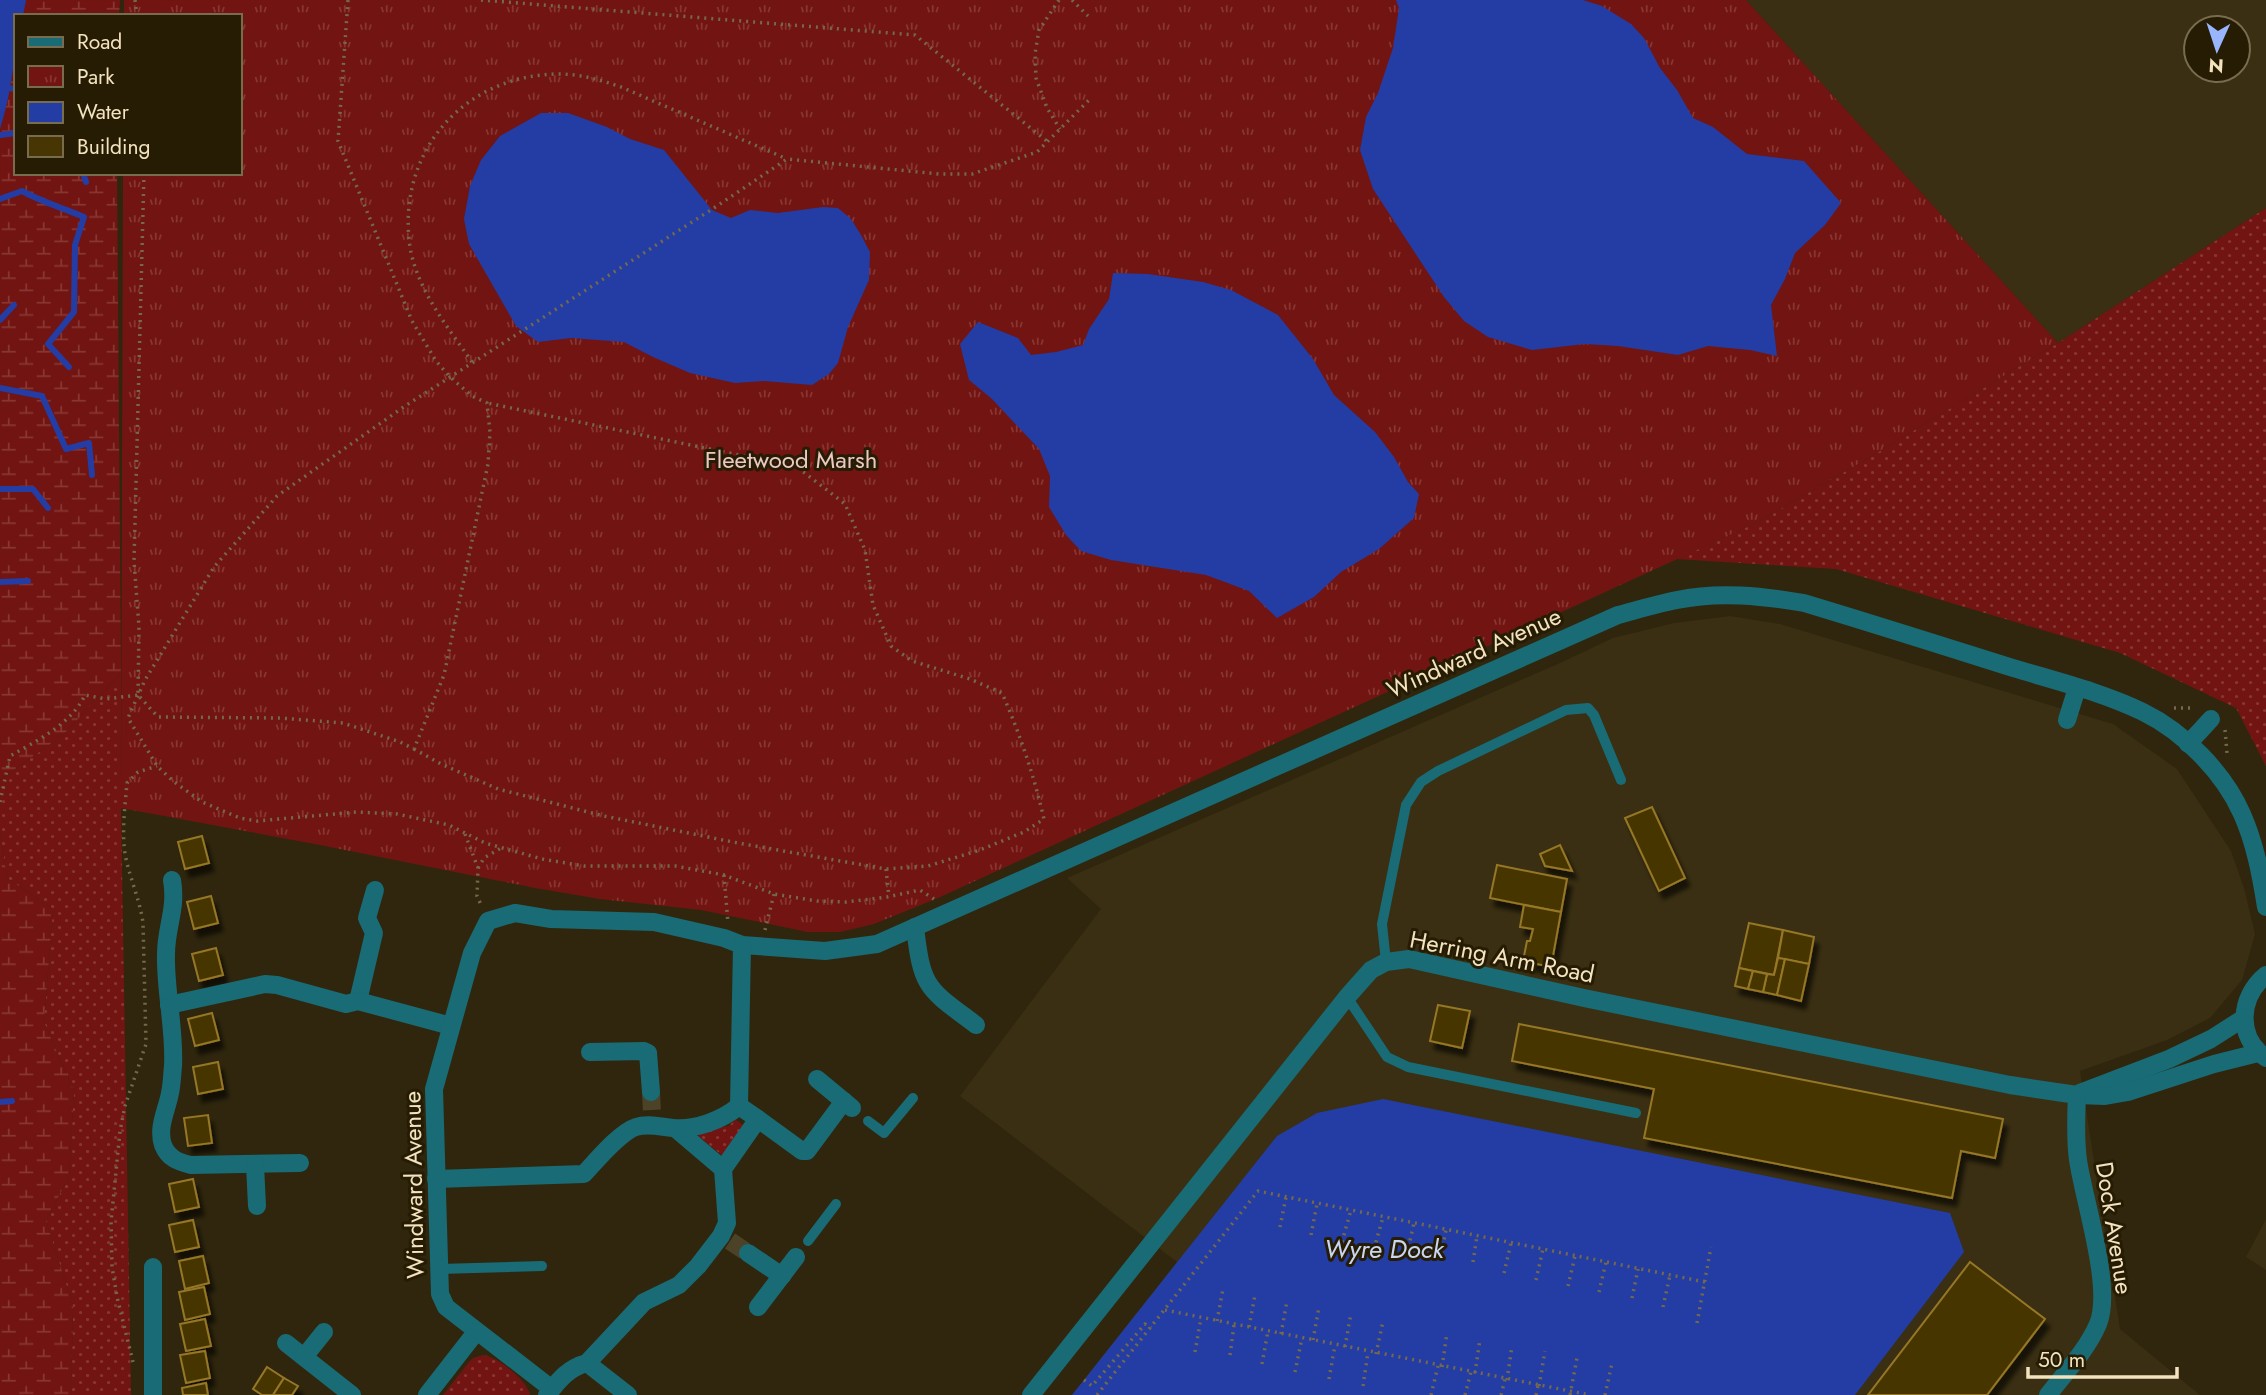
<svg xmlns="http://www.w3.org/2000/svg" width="2266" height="1395" viewBox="0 0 2266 1395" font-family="Jost,sans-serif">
  <defs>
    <pattern id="grass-dots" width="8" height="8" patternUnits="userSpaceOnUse" patternTransform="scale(1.75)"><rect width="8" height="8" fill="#721411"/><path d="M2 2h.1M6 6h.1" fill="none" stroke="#873632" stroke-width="1.8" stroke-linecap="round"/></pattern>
    <pattern id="wetland-marsh" width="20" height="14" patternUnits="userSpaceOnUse" patternTransform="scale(1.75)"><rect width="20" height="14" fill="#721411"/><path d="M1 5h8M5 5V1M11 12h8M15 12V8" fill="none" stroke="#873632"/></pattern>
    <pattern id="park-tufts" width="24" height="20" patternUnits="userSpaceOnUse" patternTransform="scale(1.75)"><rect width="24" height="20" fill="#721411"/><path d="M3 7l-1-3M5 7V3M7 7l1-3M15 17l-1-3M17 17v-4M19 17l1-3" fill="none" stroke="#873632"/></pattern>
    <filter id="shadow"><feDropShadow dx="4.5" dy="8" stdDeviation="2" flood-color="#0009"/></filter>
  </defs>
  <rect width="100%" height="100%" fill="#2f260d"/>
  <g fill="#3a2f12" fill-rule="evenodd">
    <path d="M1746,0H2266V208L2058,343ZM2196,28H2238V70H2196Z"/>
    <polygon points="1730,616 1780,624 2113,724 2177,769 2231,851 2244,888 2255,934 2242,980 2210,1018 2167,1040 2080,1071 2120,1329 2200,1395 1072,1395 1177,1262 960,1096 1101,909 1067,878 1560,663 1613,638 1674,623"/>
    <polygon points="2266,1219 2266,1270 2246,1257"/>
  </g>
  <g fill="url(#grass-dots)">
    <polygon points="2266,208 2266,766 2236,708 2120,653 1836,569 1676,559 1758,522 1870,457 2058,343"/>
    <polygon points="121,673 121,808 131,1395 71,1395 73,1306 46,1221 69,1176 74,1091 44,1022 53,909 7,878 0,831 0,780 63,735"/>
    <polygon points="735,1119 747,1128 723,1156 698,1136 704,1129 729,1126"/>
    <path d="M483,1355C497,1356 528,1381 530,1395H443L469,1362L473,1358Z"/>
  </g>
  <g fill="url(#wetland-marsh)">
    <polygon points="0,0 120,0 119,16 16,16 16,173 117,173 121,673 63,735 0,780"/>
    <polygon points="0,831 7,878 53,909 44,1022 74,1091 69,1176 46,1221 73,1306 71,1395 0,1395"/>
  </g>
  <polygon fill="url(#park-tufts)" points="124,0 1746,0 2058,343 1870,457 1758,522 938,898 874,924 840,932 808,932 701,910 600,899 535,888 320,845 121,808 123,173 240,173 240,16 124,16"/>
  <g fill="#243da4">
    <path d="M0,0H26L23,16H16C16,55 12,91 0,129Z"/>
    <polygon points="1396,0 1583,0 1602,6 1631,24 1644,38 1660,68 1677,90 1693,118 1713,127 1747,154 1804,161 1841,203 1825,225 1795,253 1785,279 1771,305 1777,356 1750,350 1708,346 1678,355 1618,346 1585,344 1532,350 1488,337 1464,321 1444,297 1373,189 1360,150 1366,117 1378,93 1393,48 1399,8"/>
    <polygon points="541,113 568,113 607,127 630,139 664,150 712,210 731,218 750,210 778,213 823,207 838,208 851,219 861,235 870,252 869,280 848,327 838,363 829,374 812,385 764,381 735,383 690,373 653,357 624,342 571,338 538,342 516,326 469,244 464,219 470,186 481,160 500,136"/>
    <polygon points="1113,273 1148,274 1203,282 1231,290 1278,315 1313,359 1334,395 1375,432 1394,457 1408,482 1419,494 1414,518 1379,549 1341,572 1314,597 1277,618 1249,591 1206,575 1111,560 1081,551 1066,535 1049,507 1050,476 1039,449 992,399 969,380 960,344 978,322 1018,338 1031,355 1056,352 1083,345 1089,329 1109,299"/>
    <polygon points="1383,1099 1950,1213 1964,1252 1855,1395 1072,1395 1277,1136 1317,1113"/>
  </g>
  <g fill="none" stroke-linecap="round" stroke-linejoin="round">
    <g stroke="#243da4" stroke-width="6">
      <polyline points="0,87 16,89"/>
      <polyline points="0,135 16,133"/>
      <polyline points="83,173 86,182"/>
      <path d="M0,199L22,191C42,202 63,208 84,217L75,245L74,312L48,344L69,367"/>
      <polyline points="0,320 14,305"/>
      <polyline points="0,388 42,396 66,449 89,443 92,475"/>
      <polyline points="0,489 33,489 48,508"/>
      <polyline points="0,582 28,581"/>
      <polyline points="0,1102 12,1101"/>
    </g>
  </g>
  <g fill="#473603" stroke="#967726" stroke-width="2" filter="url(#shadow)">
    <polygon points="1652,807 1685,878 1659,891 1625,818"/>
    <polygon points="202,836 209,863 185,869 178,842"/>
    <polygon points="1560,845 1572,871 1545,866 1540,854"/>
    <polygon points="1497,865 1567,879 1561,912 1490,898"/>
    <polygon points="211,896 218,923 194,929 187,902"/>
    <polygon points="1524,905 1561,912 1551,967 1523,961 1527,941 1530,941 1533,929 1520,927"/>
    <polygon points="1749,923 1783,930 1774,975 1739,968"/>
    <polygon points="1783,930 1814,937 1809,964 1778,958"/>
    <polygon points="216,948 223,975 199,981 192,954"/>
    <polygon points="1778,958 1785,959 1777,995 1763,992 1767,974 1774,975"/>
    <polygon points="1785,959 1809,964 1801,1001 1777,995"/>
    <polygon points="1739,968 1753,971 1748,989 1735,986"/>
    <polygon points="1753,971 1767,974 1763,992 1748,989"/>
    <polygon points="1438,1005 1470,1011 1462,1048 1430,1041"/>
    <polygon points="212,1013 219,1040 195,1046 188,1019"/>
    <polygon points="1519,1024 2003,1119 1995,1158 1961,1151 1952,1198 1644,1138 1654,1089 1512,1061"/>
    <polygon points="218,1062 223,1089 198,1094 193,1067"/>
    <polygon points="208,1115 212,1143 188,1146 184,1118"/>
    <polygon points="193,1179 199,1207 175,1212 169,1184"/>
    <polygon points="193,1220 199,1247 175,1252 169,1225"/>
    <polygon points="203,1256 209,1283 185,1289 179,1261"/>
    <polygon points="1970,1262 2045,1319 1987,1395 1868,1395"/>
    <polygon points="204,1287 210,1314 185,1320 179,1292"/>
    <polygon points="205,1319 211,1346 186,1351 180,1324"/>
    <polygon points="205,1351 210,1378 186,1383 180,1355"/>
    <polygon points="267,1367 284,1378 273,1395 262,1395 253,1389"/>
    <polygon points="284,1378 298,1386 292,1395 273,1395"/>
    <polygon points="206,1383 208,1395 183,1395 182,1388"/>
  </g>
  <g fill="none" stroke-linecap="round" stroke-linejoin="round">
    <g stroke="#4c4228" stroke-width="18" stroke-dasharray="18 9" stroke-linecap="butt">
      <polyline points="651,1092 652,1113"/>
      <polyline points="730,1241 748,1253"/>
    </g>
    <g stroke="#75694c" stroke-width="3.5" stroke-dasharray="2 5" stroke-linecap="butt">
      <polyline points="135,0 137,16"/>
      <polyline points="481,0 915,35 1048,142"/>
      <polyline points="1059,0 1039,30 1035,54 1036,78 1047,108 1060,129"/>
      <polyline points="1072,0 1088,16"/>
      <polyline points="144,173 134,561 139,627 138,695 158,717 280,718 343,723 400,742 414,749 444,675 488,464 490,432 487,403 472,396 450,377 436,361 412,321 338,141 348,0"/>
      <path d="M472,362C447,326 413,285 409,239C400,148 466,75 558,74C580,74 601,80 621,87L787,159"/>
      <polyline points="2174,708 2194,708"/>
      <polyline points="2225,730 2227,753 2229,756"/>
      <path d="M414,749L441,764L498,789L604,816L738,843L886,869L928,866L980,850L1024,832L1044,819C1034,776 1020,734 1002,693L970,679L912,661L891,646L873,605L865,550L845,504L797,467L487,403"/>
      <path d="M0,802L10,756C37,741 72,723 85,695L106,699L138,695"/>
      <polyline points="465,834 478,868 477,896 482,907"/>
      <polyline points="478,868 484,858 501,848"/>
      <polyline points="886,869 889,897"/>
      <polyline points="724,875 728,923"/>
      <polyline points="934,899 920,890 887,897 846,902 817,901 774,894 724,875 675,866 584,866 542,859 485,843 449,825 397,814 357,812 257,821 240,818 202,802 173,781 157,766 128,718 145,680 214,567 277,496 405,406 717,206 787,159 939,174 972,174 1037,152 1092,97"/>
      <polyline points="765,930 774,894"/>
      <polyline points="1280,1227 1286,1197"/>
      <polyline points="1311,1235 1317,1204"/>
      <polyline points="1342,1242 1351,1210"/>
      <polyline points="1374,1249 1383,1217"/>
      <polyline points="1407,1254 1414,1223"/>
      <polyline points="1440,1260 1446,1230"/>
      <polyline points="1473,1262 1477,1236"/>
      <polyline points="1504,1273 1511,1243"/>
      <polyline points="1536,1280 1543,1249"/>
      <polyline points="1568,1286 1575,1256"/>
      <polyline points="1599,1292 1606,1262"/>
      <polyline points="1632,1298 1638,1269"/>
      <polyline points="1663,1307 1670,1275"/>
      <polyline points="1165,1310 1590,1395"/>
      <polyline points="1217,1321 1223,1289"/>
      <polyline points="1697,1323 1711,1247"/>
      <polyline points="1249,1327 1255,1295"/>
      <polyline points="1281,1334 1287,1301"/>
      <polyline points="1313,1340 1319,1307"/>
      <polyline points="1345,1347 1351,1313"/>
      <polyline points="1195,1352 1201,1318"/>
      <polyline points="1376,1354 1383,1321"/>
      <polyline points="1230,1355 1234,1325"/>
      <path d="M133,1362L117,1297L112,1267L111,1222L120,1131L125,1106L146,1044L143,923C140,901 131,881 126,859C121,835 125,807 127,783L138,772L157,766"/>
      <polyline points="1262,1364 1268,1331"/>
      <polyline points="1442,1367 1447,1333"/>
      <polyline points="1295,1372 1302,1338"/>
      <polyline points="1475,1373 1480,1339"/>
      <polyline points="1329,1379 1335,1345"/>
      <polyline points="1084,1380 1092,1386 1145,1324 1151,1328"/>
      <polyline points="1507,1380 1512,1346"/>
      <polyline points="1363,1386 1368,1352"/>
      <polyline points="1539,1386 1545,1351"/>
      <polyline points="1097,1395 1258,1191 1705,1282"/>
      <polyline points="1431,1395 1438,1366"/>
      <polyline points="1465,1395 1471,1372"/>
      <polyline points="1501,1395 1505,1379"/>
      <polyline points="1536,1395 1538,1386"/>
      <polyline points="1570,1395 1577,1358"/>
      <polyline points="1605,1395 1612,1363"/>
    </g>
    <g stroke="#196b75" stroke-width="10">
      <polyline points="1386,962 1382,924 1406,805 1421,782 1438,771 1566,710 1588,708 1594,715 1621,780"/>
      <polyline points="1347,997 1387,1057 1408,1067 1636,1113"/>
      <polyline points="868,1121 884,1133 913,1098"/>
      <polyline points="808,1241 836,1204"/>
      <polyline points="439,1269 542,1266"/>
    </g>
    <g stroke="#196b75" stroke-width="18">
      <polyline points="2067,720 2077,688"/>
      <polyline points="2188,744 2211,719"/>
      <path d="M172,880C177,910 166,926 166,954C165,991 175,1029 173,1066C172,1075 172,1084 170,1093C167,1110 157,1127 163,1145C168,1158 178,1162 191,1165L300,1163"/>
      <path d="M915,927C922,989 927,988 976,1025"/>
      <path d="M2266,975C2239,997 2236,1037 2266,1058"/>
      <polyline points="358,1001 374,933 367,918 375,890"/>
      <polyline points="169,1005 265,984 277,985 346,1004 358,1001 451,1026"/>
      <polyline points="590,1052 644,1051 648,1053 651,1092"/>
      <polyline points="817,1079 852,1108"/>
      <polyline points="2080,1093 2169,1059 2211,1039 2244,1018"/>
      <polyline points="758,1119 802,1151 807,1151 844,1101"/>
      <polyline points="676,1129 723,1169"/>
      <polyline points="255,1165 257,1206"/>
      <path d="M436,1179L584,1174C596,1161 620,1132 636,1127C648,1123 661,1127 673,1128C696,1130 722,1120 739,1106"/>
      <polyline points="748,1253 782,1276"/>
      <polyline points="758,1307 796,1257"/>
      <polyline points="286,1343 352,1395"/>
      <polyline points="304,1357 324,1332"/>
      <polyline points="587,1363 628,1395"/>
      <path d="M552,1389L446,1307L440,1294L434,1089L472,953L488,921L515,913L551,919L654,922L724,938L742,945L825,951L877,944L1618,615C1637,610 1657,604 1677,600C1719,591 1763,596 1804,603C1874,624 1943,646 2013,668C2056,681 2102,692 2143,712C2184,732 2224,773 2242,814C2255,843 2261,875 2266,907"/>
      <polyline points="153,1395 153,1267"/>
      <polyline points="427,1395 476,1332"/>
      <path d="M547,1395C559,1380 568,1368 587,1363L644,1302L679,1285L698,1266L721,1236L727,1223L723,1169L758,1119L739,1106L742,945"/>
      <polyline points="1031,1395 1347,997 1371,970 1386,962 1409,959 1584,998 2010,1085 2077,1095 2105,1096 2128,1092 2214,1064 2258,1053"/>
      <path d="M2048,1395C2065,1373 2087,1350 2098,1324C2113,1288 2084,1201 2078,1160C2075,1138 2076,1116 2077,1095"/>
    </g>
  </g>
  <g text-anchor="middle" stroke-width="6" stroke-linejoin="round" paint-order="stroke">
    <g font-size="24" fill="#eac8c3" stroke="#261c04">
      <text x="791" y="468">Fleetwood Marsh</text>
    </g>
    <g font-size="24" fill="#f3e3be" stroke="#261c04">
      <text transform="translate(1474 653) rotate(-24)" y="8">Windward Avenue</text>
      <text transform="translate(1502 957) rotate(11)" y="8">Herring Arm Road</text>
      <text transform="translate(414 1185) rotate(-91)" y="8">Windward Avenue</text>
      <text transform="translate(2114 1228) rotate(81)" y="8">Dock Avenue</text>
    </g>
    <g font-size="26" font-style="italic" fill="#cad6f1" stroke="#261c04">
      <text x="1384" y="1258">Wyre Dock</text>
    </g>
  </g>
  <rect x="14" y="14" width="228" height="161" fill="#261c04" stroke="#786c4e" stroke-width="2"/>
  <rect x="28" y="37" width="35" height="10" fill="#196b75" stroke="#786c4e" stroke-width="2"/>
  <text x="77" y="49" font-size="21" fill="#f3e3be">Road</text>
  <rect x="28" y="66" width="35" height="21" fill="url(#park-tufts)" stroke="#786c4e" stroke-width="2"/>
  <text x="77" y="84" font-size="21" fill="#f3e3be">Park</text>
  <rect x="28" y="102" width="35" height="21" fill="#243da4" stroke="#786c4e" stroke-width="2"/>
  <text x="77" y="119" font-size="21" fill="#f3e3be">Water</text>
  <rect x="28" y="136" width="35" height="21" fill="#473603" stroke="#786c4e" stroke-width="2"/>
  <text x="77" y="154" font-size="21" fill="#f3e3be">Building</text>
  <g transform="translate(2217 49) rotate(183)"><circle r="33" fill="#261c04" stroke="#786c4e" stroke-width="2"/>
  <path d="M0-5L12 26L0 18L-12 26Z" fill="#99b5fd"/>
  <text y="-10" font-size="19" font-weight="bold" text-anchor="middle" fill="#f3e3be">N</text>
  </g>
  <path d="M2028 1367v10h149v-10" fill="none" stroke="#f3e3be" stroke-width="3.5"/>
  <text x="2038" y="1367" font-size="21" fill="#f3e3be" stroke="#261c04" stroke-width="5" paint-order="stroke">50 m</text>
</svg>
